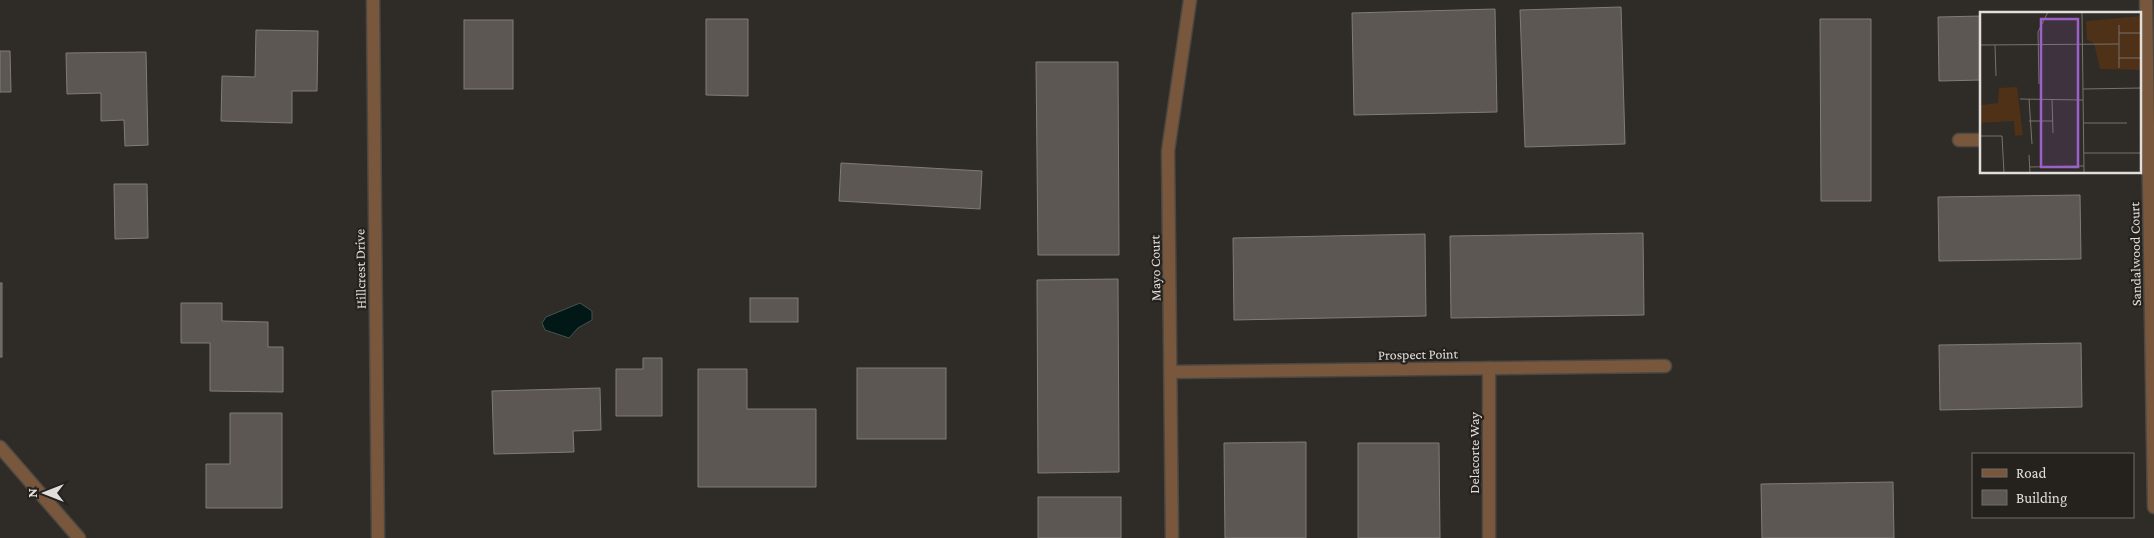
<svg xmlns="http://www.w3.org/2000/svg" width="2154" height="538" viewBox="0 0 2154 538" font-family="'Crimson Pro',serif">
  <rect width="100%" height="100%" fill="#2f2b27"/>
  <polygon fill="#021817" stroke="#455352" points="580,303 592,311 592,320 578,328 569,338 545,330 542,323 546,317"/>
  <g fill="#5c5753" stroke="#827c78">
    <polygon points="1621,7 1625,144 1525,147 1520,10"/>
    <polygon points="1495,9 1497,112 1354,115 1352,13"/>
    <polygon points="1982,16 1982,80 1939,81 1938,17"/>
    <polygon points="706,19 748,19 748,96 706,95"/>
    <polygon points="1820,19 1871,19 1871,201 1821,201"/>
    <rect x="464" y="20" width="49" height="69"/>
    <polygon points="256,30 318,31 317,91 292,91 292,123 221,121 222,76 255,77"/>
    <polygon points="0,51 10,51 11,92 0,92"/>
    <polygon points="146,52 148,145 125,146 124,120 101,121 101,93 67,94 66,53"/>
    <polygon points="1036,62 1118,62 1119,255 1038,255"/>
    <polygon points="841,163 982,171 980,209 839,201"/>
    <polygon points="114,184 147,184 148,238 115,239"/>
    <polygon points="2080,195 2081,259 1939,261 1938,197"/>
    <polygon points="1643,233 1644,315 1451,318 1450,236"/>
    <polygon points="1425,234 1426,316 1234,320 1233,238"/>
    <polygon points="1118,279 1119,472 1038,473 1037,280"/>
    <rect x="0" y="283" width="2" height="74"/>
    <rect x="750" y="298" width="48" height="24"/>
    <polygon points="181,303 222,303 222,321 268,322 268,347 283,347 283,392 210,391 210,343 181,343"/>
    <polygon points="2081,343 2082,407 1940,410 1939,345"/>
    <polygon points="643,358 662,358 662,416 616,416 616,369 643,369"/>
    <rect x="857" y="368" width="89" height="71"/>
    <polygon points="698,369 747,369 747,409 816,409 816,487 698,487"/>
    <polygon points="600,388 601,430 573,431 574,452 494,454 492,391"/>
    <polygon points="230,413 282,413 282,508 206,508 206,464 230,464"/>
    <polygon points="1306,442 1306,538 1225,538 1224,443"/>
    <polygon points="1358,443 1439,443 1440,538 1358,538"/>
    <polygon points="1893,482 1894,538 1762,538 1761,484"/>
    <rect x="1038" y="497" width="83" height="41"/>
  </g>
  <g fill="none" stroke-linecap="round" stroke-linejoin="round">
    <defs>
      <polyline id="service" points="1959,140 1982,140"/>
      <g id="minor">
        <polyline points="373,0 378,538"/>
        <polyline points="2146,0 2154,507"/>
        <polyline points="1489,368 1489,538"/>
        <polyline points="1171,372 1665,366"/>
        <polyline points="0,447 79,538"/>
        <polyline points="1172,538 1168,151 1190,0"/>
      </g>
    </defs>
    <use href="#service" stroke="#4b4844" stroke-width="15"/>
    <use href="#minor" stroke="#4b4844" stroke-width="15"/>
    <use href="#service" stroke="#78573c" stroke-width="12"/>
    <use href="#minor" stroke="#78573c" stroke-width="12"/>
  </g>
  <g text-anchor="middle" stroke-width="4.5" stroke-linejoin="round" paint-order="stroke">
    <g font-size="14" fill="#e1dedc" stroke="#25211d">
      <text transform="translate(2135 254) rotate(-91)" y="5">Sandalwood Court</text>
      <text transform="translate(1155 268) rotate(-91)" y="5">Mayo Court</text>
      <text transform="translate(360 269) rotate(-91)" y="5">Hillcrest Drive</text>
      <text transform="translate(1418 354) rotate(-1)" y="5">Prospect Point</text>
      <text transform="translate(1474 453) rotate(-90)" y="5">Delacorte Way</text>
    </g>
  </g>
  <g transform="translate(1980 12)">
    <rect width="161" height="161" fill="#2f2b27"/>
    <path d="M161,4V58L120,57L114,31L107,28L106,9ZM37,75L43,123L35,124L34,109L0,111V86L1,93L18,91L19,76Z" fill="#4e3116"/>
    <path fill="none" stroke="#76736f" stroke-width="1" d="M102,0L104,161M139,21H162M0,33L139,32V13M15,33L16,64M139,46H162M139,56V32M59,72L58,20L68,0M103,77L162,76M40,87L103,88M49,87L52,132M72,87L73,121M49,109H73M104,111H147M0,124H22L24,161M104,141H162M49,143L50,161M50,155L104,154"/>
    <path fill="#9a61c8" fill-opacity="0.15" stroke="#9a61c8" stroke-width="2.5" d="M61,7H98V155H61Z"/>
    <rect width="161" height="161" fill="none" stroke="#e1dedc" stroke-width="2.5"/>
  </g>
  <rect x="1972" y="453" width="162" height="65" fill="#25211d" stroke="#706d69"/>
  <rect x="1982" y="469" width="25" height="8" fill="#78573c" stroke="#706d69"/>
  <text x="2016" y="478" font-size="15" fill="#e1dedc">Road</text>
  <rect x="1982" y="490" width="25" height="15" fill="#5c5753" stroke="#706d69"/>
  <text x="2016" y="503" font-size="15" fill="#e1dedc">Building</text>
  <g transform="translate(45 493) rotate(270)" stroke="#25211d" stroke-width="4" paint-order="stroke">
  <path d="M0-4L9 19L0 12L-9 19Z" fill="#e1dedc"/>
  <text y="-8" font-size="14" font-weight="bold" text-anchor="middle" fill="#e1dedc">N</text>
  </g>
</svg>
